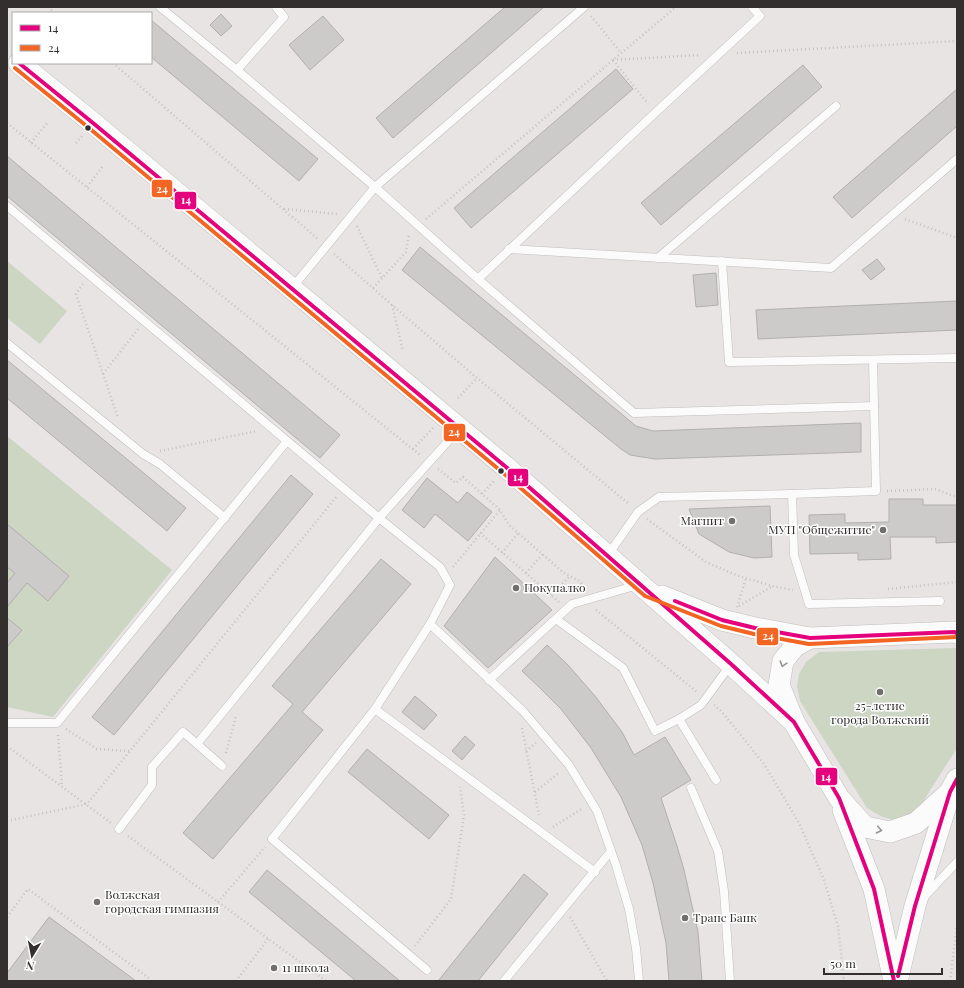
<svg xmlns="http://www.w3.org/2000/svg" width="964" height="988" viewBox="0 0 964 988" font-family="'Playfair Display',serif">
  <rect width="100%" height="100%" fill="#e7e4e3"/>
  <g fill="#ccd6c3">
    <polygon points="7,261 67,311 40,344 7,318"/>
    <polygon points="7,436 172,570 53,717 7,707"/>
    <path d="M957,648V748L917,811C896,824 887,821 867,808L800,701L797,686L799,674L806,662L819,652Z"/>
  </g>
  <g fill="#cdcaca" stroke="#b1afaf">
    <polygon points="505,7 544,7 393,138 376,118"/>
    <polygon points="221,14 232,26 221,36 210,25"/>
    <polygon points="323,16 344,40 310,70 289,45"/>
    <polygon points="151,20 318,159 299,181 151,57"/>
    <polygon points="803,65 822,87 661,225 641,203"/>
    <polygon points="616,69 633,89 471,228 454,208"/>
    <polygon points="957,89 957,126 852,218 833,197"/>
    <polygon points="7,156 340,435 320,458 7,196"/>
    <polygon points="420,247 636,426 653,431 861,423 861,452 655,459 630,455 621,449 402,270"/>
    <polygon points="877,259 885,269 871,280 862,270"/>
    <polygon points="716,273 718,305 696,307 693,275"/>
    <polygon points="957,301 957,330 758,339 756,310"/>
    <polygon points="7,360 186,508 167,531 7,398"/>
    <polygon points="291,475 313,494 114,735 92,717"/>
    <polygon points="427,478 458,503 467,492 492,512 468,541 435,514 424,528 402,510"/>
    <polygon points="889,499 923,499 923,505 957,505 957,542 936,543 936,537 890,537 891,559 858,560 858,553 810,554 809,515 845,514 845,523 889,522"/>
    <polygon points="770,506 772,557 754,558 729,552 699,534 689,509"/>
    <polygon points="7,524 69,576 48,601 27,583 7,607 7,583 15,573 7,567"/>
    <polygon points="495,557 552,610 488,668 444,626"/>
    <polygon points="381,559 411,584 302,712 323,730 213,859 183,833 293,704 272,686"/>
    <polygon points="7,618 22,630 7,647"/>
    <polygon points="547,645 568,665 595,696 622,732 634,755 665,737 691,780 661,798 677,846 684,870 698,932 702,981 669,981 666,943 653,883 642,845 621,797 591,748 561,709 538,686 522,671"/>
    <polygon points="415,696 437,715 424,730 402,712"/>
    <polygon points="465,736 475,745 462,760 452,751"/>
    <polygon points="367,749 449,815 429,839 348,772"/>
    <polygon points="267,870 400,981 356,981 249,892"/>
    <polygon points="524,874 548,894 478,981 438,981"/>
    <polygon points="49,917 136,981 7,981 7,973"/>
  </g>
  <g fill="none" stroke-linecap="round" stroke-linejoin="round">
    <defs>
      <g id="service">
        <polyline points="160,7 237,70"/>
        <polyline points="276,7 284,17 237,70 375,187 478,279 634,413 874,406"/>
        <polyline points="7,206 379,518 440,567 450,585 430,624 523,711 569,765 597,811 616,865 629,909 636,948 639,981"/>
        <polyline points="509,249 831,268 957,159"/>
        <polyline points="658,258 836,106"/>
        <polyline points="722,261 729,362 957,358"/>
        <polyline points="478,279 655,113 760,16 752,7"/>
        <polyline points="292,288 375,187 584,7"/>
        <polyline points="7,343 143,454 160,464 225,518"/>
        <polyline points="792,494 794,555 809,604 940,601"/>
        <polyline points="608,555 638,512 659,497 792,494 876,491 873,360"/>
        <polyline points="556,619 623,668 655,731 679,719 716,780"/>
        <polyline points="430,624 375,709 595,872"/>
        <polyline points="489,680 572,604 638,585"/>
        <polyline points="375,709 272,839 427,970"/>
        <polyline points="679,719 701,705 731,664"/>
        <polyline points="7,723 57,723 287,441"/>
        <polyline points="197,744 222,766"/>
        <polyline points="691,788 718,851 724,891 730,981"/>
        <polyline points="119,829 152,785 152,767 183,732 197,744 245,685 379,518 459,429"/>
        <polyline points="924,897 957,862"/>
        <polyline points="504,981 611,851"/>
      </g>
      <g id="tertiary">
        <polyline points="19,63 93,123 506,467 731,664 794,722"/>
        <polyline points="662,596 722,620 755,628 810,638"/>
        <polyline points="957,633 954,632 810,638 795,646 783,661 779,685 794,722 839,798 865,827 890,832 916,823 950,792 957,779"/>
        <polyline points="843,810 874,889 894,981"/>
        <polyline points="897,981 915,906 950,793"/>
      </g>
    </defs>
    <use href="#service" stroke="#c0bebd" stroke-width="9"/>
    <use href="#tertiary" stroke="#c0bebd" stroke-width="22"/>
    <g stroke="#c5c4c4" stroke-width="2.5" stroke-dasharray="1 3" stroke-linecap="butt">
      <polyline points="48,7 55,13"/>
      <polyline points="591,16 621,53"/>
      <polyline points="737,53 957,41"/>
      <polyline points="613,60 700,55"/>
      <polyline points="613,60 648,104"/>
      <polyline points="113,63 319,240"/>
      <polyline points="7,123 420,455"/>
      <polyline points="31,143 48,122"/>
      <polyline points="76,143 82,136"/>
      <polyline points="87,187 103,166"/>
      <polyline points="284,209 338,214"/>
      <polyline points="426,219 613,60 676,7"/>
      <polyline points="905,219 957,238"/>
      <polyline points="357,226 382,278"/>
      <polyline points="334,254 392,305 477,378 629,504"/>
      <polyline points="83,284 76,294 118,418"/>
      <polyline points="373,288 406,252 409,234"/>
      <polyline points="392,305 403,351"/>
      <polyline points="103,374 138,329"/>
      <polyline points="458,398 477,378"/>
      <polyline points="413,449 433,428"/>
      <polyline points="160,451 257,431"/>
      <polyline points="438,469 456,483 463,477 500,510 509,525 518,533 564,573 581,582 583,590"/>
      <polyline points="887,491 936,489 953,496 957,496"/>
      <polyline points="482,494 494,481"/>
      <polyline points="647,519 706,562 736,575 772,586 793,590"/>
      <polyline points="480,533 559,602"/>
      <polyline points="502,553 518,533"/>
      <polyline points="453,567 500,510"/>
      <polyline points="526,573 543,554"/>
      <polyline points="888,589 957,582"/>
      <polyline points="551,595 570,576"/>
      <polyline points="739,606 771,587"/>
      <polyline points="737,607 746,578"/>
      <polyline points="596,610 697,692"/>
      <polyline points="714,705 722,712 764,764 799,823 824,880 838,926 844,981"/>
      <polyline points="522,728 539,815"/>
      <polyline points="66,729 97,749 130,751"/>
      <polyline points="58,735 62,785"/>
      <polyline points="7,746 111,823"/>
      <polyline points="526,751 536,743"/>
      <polyline points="226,753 236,716"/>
      <polyline points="535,792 560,772"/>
      <polyline points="7,821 87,804 337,496"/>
      <polyline points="553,827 583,808"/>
      <polyline points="128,836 326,981"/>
      <polyline points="218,902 265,847"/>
      <polyline points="7,917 28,889 150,979 149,981"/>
      <polyline points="570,917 607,981"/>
      <polyline points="415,946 451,899 464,815 460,787"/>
      <polyline points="236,981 268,939"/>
      <polyline points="950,981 957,925"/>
    </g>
    <use href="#service" stroke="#fbfbfb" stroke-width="8"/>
    <use href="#tertiary" stroke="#fbfbfb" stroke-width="21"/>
    <defs>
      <g id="bus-1">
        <polyline points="19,63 93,123 506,467 731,664 794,722 839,798 874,889 894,981"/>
        <polyline points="675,601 722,620 755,628 810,638 954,632 957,633"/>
        <polyline points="898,976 915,906 950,792 957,779"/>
      </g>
      <polyline id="bus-2" points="15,68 89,128 502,472 645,596 721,626 754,634 809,644 957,637"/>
    </defs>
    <use href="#bus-1" stroke="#fff" stroke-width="7"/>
    <use href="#bus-2" stroke="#fff" stroke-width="7"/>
    <use href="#bus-1" stroke="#e5007d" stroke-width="4"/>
    <use href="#bus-2" stroke="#f26522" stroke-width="4"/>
  </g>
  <defs><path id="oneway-chevron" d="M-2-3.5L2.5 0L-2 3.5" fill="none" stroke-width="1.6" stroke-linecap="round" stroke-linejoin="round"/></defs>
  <g stroke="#969594">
    <use href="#oneway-chevron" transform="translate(783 664) rotate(107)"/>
    <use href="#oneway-chevron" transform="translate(879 830) rotate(12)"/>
  </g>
  <g fill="#322f2e" stroke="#fff" stroke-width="1.5">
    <circle cx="88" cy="128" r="3.5"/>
    <circle cx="501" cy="471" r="3.5"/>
  </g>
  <g fill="#716e6d" stroke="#fff" stroke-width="1.5">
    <circle cx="732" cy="521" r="4"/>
    <circle cx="883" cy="530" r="4"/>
    <circle cx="516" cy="588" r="4"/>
    <circle cx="880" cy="692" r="4"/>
    <circle cx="97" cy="902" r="4"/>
    <circle cx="685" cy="918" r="4"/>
    <circle cx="274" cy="968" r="4"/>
  </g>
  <g text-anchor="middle" stroke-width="3" stroke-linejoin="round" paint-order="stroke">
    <g font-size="12" fill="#322f2e" stroke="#fff" text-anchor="start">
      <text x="724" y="525" text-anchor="end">Магнит</text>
      <text x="875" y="534" text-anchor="end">МУП "Общежитие"</text>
      <text x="524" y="592">Покупалко</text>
      <text x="880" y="710" text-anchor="middle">25-летие<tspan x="880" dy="14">города Волжский</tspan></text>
      <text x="105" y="899">Волжская<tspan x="105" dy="14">городская гимназия</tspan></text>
      <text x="693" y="922">Транс Банк</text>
      <text x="282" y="972">11 школа</text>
    </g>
  </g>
  <g stroke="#fff" stroke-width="1.5">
    <rect x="151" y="179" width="22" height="19" rx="4" fill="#f26522"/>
    <rect x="174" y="191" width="23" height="19" rx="4" fill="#e5007d"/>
    <rect x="443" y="423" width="23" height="19" rx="4" fill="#f26522"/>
    <rect x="507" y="468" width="22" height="19" rx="4" fill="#e5007d"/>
    <rect x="756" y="627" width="23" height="19" rx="4" fill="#f26522"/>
    <rect x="815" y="767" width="23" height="19" rx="4" fill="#e5007d"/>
  </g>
  <g font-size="11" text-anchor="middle" font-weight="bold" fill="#fff">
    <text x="162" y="193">24</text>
    <text x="186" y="204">14</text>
    <text x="454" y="436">24</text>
    <text x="518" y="481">14</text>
    <text x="768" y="640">24</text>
    <text x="826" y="781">14</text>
  </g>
  <rect width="964" height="988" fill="none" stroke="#322f2e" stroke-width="16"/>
  <rect x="12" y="12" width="140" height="52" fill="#ffffff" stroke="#adacab"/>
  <rect x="20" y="25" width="20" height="6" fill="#e5007d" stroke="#adacab"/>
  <text x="48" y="32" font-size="12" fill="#322f2e">14</text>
  <rect x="20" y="45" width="20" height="6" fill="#f26522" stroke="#adacab"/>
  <text x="48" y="52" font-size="12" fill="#322f2e">24</text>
  <g transform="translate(32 956) rotate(190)" stroke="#ffffff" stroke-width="3" paint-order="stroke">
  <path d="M0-3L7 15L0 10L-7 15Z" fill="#322f2e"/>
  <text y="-6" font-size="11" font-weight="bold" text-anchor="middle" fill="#322f2e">N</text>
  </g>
  <path d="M824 968v6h118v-6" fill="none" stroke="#322f2e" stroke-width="2"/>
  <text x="830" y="968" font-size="12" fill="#322f2e" stroke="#ffffff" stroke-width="3" paint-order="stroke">50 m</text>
</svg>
